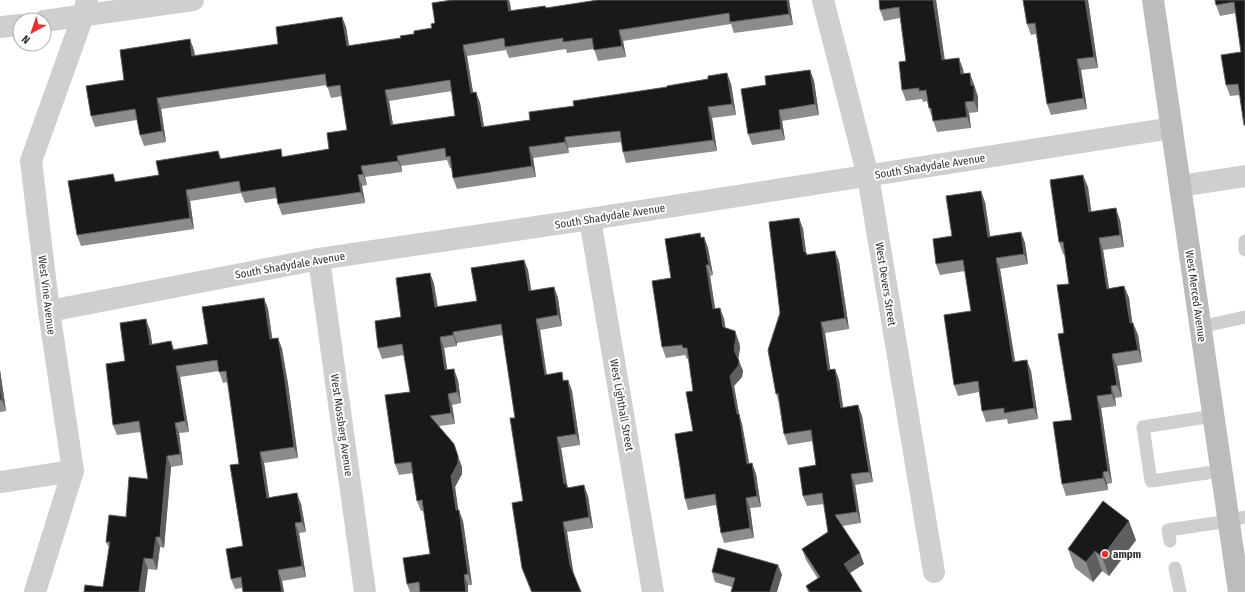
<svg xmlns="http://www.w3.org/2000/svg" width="1245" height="592" viewBox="0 0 1245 592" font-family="'Fira Sans Condensed',sans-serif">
  <rect width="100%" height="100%" fill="#fff"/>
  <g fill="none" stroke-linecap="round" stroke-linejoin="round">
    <g stroke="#cfcfcf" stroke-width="13">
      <polyline points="1245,241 1245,250"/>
      <polyline points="1200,327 1245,317"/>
      <polyline points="1213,416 1143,427 1151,481 1221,471"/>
      <polyline points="1170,541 1168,530 1229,521 1245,517"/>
      <polyline points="1175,568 1180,592"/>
    </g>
    <g stroke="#cfcfcf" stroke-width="22">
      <polyline points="823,0 868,176 934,572"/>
      <polyline points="44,21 193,0"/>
      <polyline points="0,27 20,25"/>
      <polyline points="1180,186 1245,176"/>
      <polyline points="590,219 653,592"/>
      <polyline points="319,259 365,592"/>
      <polyline points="49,311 319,259 590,219 1172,128"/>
      <polyline points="0,482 73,471"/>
      <polyline points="35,592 73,471 49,311 31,161 83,16 87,0"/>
    </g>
    <polyline stroke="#bcbcbc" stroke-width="22" points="1153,0 1239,592"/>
  </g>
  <g fill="#8c8c8c" fill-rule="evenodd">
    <path d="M452,0H509L511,11L545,6L546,8L598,0H789L793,25L734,33L731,24L623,41L626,57L598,61L594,49L567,53L566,49L509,58L506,50L467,56L473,93L476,92L480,103L484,127L530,120L574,106L708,79L727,73L731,84L736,115L712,118L717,151L626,163L623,152L621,142L568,148L569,153L533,158L536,177L457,189L453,178L452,168H450L447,160L401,166L402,172L365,177L367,185L362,186L365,203L282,215L278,204L277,198L245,203L241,193L190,201L194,229L81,246L77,235L113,174L116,182L159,175L218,151L221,158L284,157L329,149L347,130L342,96L331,98L327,85L161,109L166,142L144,146L140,135L137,120L95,127L91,116L124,80L194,50L195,56L278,44L342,17L346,27L349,46L401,38L414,34L432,28ZM452,91L455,116L393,125L389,101Z"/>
    <polygon points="936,0 945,60 963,69 964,74 974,84 978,97 978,112 969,113 971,128 937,132 929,108 927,101 923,102 922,99 906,101 902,90 906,61 900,18 884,21 880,10"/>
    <polygon points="1088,0 1098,68 1081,70 1087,109 1051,115 1047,104 1036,34 1031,35 1027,24"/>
    <polygon points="1245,0 1240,95 1230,96 1226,85 1241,52 1236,13 1220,16 1216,5"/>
    <polygon points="810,70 814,81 819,115 782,121 785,140 752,145 748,134 766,85"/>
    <polygon points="1088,187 1091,212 1120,220 1124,247 1103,250 1109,289 1124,286 1129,298 1132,323 1133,323 1138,335 1142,362 1117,366 1122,397 1115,398 1116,406 1101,408 1112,483 1107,484 1108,490 1066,496 1062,484 1072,420 1064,333 1069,284 1065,254 1063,254 1059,242"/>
    <polygon points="985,202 990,236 1021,232 1025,243 1028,264 1000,269 1015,362 1031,371 1038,419 1008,424 1007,419 986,422 982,411 979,392 958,396 954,385 971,311 965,271 940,275 936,264 952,236"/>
    <polygon points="799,218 803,229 806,252 807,255 835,251 839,262 849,329 825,333 830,370 835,369 839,380 843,408 858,405 862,416 873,482 855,485 861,523 842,526 864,564 850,573 862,592 808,592 806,586 818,579 806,560 802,549 828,532 824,504 807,506 803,496 816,465 813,441 788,445 784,434 778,399 776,394 780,313"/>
    <polygon points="704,237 708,248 713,275 710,276 715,309 720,308 724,319 725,328 739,342 740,348 738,359 743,371 742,377 734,386 739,414 742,424 749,463 752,463 756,474 761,507 750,508 754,538 724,543 721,533 716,505 688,510 685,499 693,431 693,391 689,359 687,359 685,355 666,358 662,347 671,278 702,238"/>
    <polygon points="524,260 528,270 531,291 554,287 558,298 562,326 540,330 547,375 565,380 568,380 572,391 580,445 561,448 567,484 568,488 588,496 593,528 567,532 573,574 581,592 531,592 522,568 523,501 515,418 503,335 457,343 457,346 444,348 447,370 458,380 461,403 452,405 455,424 439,426 462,467 462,474 455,487 458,510 463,521 472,585 468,585 468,592 410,592 407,584 430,554 424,511 421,511 417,501 413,473 399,475 395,464 410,392 404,355 382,359 378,348 401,317 430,273 434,284 438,307 477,301"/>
    <polygon points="264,298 268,309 272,339 278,338 282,349 288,384 298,458 264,463 269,498 301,504 306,532 299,533 306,577 282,581 284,592 243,592 242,588 235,589 231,579 243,546 239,464 228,382 223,383 219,371 180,377 189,432 179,433 183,465 171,467 164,548 160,547 157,570 148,569 103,587 109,548 106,542 126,517 148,479 141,432 117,435 113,425 125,361 150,330 152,344 171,341 174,349 208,344"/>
    <polygon points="0,370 6,411 0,412"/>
    <polygon points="1136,540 1109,576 1102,571 1093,582 1075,568 1068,549"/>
    <polygon points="778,565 782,575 732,587 715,582 712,572"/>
  </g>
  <g fill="#5e5e5e">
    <polygon points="507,0 509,0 510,3 513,22 509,11"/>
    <polygon points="787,0 789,0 793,25 789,14"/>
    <polygon points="933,0 936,0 946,71 942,60"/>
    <polygon points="1085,0 1088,0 1098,68 1094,57"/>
    <polygon points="342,17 346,27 351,57 347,46"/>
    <polygon points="619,30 623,41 626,57 622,46"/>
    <polygon points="190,39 194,50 196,67 192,56"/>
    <polygon points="463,45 467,56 475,104 471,93"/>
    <polygon points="959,58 963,69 965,85 961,74"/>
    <polygon points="1077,59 1081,70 1087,109 1083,98"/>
    <polygon points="810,70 814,81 819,115 815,104"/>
    <polygon points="727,73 731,84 736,115 732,104"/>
    <polygon points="970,73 978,97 978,112 974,101"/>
    <polygon points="385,90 389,101 395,136 391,125"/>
    <polygon points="476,92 480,103 486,138 482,127"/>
    <polygon points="157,98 161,109 166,142 162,131"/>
    <polygon points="965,102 969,113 971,128 967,117"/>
    <polygon points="708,107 712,118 717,151 713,140"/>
    <polygon points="779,110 782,121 785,140 781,129"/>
    <polygon points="565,137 568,148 569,153 565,142"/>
    <polygon points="529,147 533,158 536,177 532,166"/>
    <polygon points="397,156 401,166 402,172 398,161"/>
    <polygon points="361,166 365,177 367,185 363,174"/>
    <polygon points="358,175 362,186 365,203 361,192"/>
    <polygon points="1083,175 1088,187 1093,224 1089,212"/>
    <polygon points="186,190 190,201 194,229 190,218"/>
    <polygon points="981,191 985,202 992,248 988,237"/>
    <polygon points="1116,208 1120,220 1124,247 1120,235"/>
    <polygon points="799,218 803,229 806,252 810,263 804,252"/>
    <polygon points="1021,232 1025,243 1028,264 1024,254"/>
    <polygon points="704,237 708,248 713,275 709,265"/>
    <polygon points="1099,238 1103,250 1111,301 1107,289"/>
    <polygon points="835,251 839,262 849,329 845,318"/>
    <polygon points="996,258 1000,269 1017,373 1013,362"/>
    <polygon points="524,260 528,270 533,302 529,291"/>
    <polygon points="706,265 710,276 717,320 713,309"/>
    <polygon points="430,273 434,284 439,318 435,307"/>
    <polygon points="1124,286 1129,298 1134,335 1130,323"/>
    <polygon points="554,287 558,298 562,326 558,315"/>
    <polygon points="264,298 268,309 274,350 270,339"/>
    <polygon points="720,308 724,319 727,337 723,327"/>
    <polygon points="146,319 150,330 154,355 150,345"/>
    <polygon points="536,319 540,330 548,386 545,375"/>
    <polygon points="821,322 825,333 832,381 828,370"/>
    <polygon points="1133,323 1138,335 1142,362 1138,350"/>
    <polygon points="735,331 739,342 740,348 738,361 734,350"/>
    <polygon points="453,332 457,343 457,346 453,335"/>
    <polygon points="440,337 444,348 449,381 445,370"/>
    <polygon points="278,338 282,349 288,384 298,458 294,447"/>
    <polygon points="1112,354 1117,366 1122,397 1117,385"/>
    <polygon points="1027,360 1031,371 1038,419 1034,408"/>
    <polygon points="739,361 743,371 742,377 734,386 739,414 742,424 751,474 747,464 737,414 730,376"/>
    <polygon points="176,366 180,377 189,432 185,421"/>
    <polygon points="454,369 458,380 461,403 457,392"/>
    <polygon points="835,369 839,380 845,419 841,408"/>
    <polygon points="0,370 6,411 2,400 0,386"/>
    <polygon points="568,380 572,391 580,445 576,434"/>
    <polygon points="1111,386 1115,398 1116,406 1112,394"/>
    <polygon points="448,394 452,405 455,424 451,413"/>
    <polygon points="1097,396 1101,408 1112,483 1108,471"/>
    <polygon points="858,405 862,416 873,482 869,472"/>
    <polygon points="175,423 179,433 183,465 180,454"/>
    <polygon points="557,437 561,448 567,484 570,494 564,484"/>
    <polygon points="260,452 264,463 271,509 267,498"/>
    <polygon points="167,456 171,467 164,548 160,537"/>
    <polygon points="458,456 462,467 462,474 455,487 460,521 456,510 451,476"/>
    <polygon points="752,463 756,474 761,507 757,496"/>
    <polygon points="1103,472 1107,484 1108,490 1103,478"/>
    <polygon points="851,474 855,485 861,523 857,512"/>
    <polygon points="584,485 588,496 593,528 589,517"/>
    <polygon points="297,493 301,504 306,532 302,522"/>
    <polygon points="746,498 750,508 754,538 750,528"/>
    <polygon points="459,510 463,521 472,585 468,574"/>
    <polygon points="1129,521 1136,540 1109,576 1102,557"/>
    <polygon points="563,522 567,532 574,576 570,565"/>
    <polygon points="295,523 299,533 306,577 302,566"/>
    <polygon points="156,537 160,547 157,570 153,559"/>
    <polygon points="1095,551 1102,571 1093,582 1086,562"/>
    <polygon points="860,553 864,564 848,574 844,564"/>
    <polygon points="144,558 148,569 145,592 139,592"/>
    <polygon points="778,565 782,575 777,592 770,592"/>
    <polygon points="278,570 282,581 284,592 282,592"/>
    <polygon points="464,575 468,585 468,592 466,592"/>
  </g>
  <g fill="#191919" stroke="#5e5e5e" fill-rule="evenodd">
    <path d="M452,0H507L509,11L545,6L546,8L598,0H787L789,14L730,22L729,13L619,30L622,46L594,50L592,38L563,42V38L505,47L504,38L463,45L471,93L476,92L482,127L530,120L529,112L574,106L573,101L667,87V86L708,79V76L727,73L732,104L708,107L713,140L623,152L620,131L565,137V142L529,147L532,166L453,178L450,156L446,157L445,148L397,156L398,161L361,166L363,174L358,175L361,192L278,204L275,187L241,192L239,181L186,190L190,218L77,235L68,181L113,174L115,182L159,175L156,161L218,151L220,159L281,149L282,157L329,149L327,133L347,130L340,85L327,87L325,74L157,98L162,131L140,135L135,109L91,116L86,86L124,80L120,50L190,39L192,56L244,49L278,44L276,27L342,17L347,46L401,38L400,36L414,34V31L432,28L431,24L435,23L432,3ZM450,80L455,116L391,125L385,90Z"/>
    <polygon points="879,0 933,0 942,60 959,58 961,74 970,73 971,85 974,86 974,101 965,102 967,117 933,121 931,108 929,108 926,90 919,91 919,88 902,90 899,62 906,61 899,7 880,10"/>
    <polygon points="1023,0 1085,0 1094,57 1077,59 1083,98 1047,104 1035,23 1027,24"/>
    <polygon points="1215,0 1245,0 1245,125 1244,125 1238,84 1226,85 1221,55 1241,52 1234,2 1216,5"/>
    <polygon points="810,70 815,104 779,110 781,129 748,134 741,89 766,85 765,76"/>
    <polygon points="1083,175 1089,212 1116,208 1120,235 1099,238 1107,289 1124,286 1130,323 1133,323 1138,350 1112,354 1117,385 1111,386 1112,394 1097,396 1108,471 1103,472 1103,478 1062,484 1053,422 1072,420 1058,334 1064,333 1057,285 1069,284 1063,242 1059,242 1050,180"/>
    <polygon points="981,191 988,237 1021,232 1024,254 996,258 1013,362 1027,360 1034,408 1004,413 1004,408 982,411 978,381 954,385 944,315 971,311 963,260 936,264 933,239 952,236 946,196"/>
    <polygon points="799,218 804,252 806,252 806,255 835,251 845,318 821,322 828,370 835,369 841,408 858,405 869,472 851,474 857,512 835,515 860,553 844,564 862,592 810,592 806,586 820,577 802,549 828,532 822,493 803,496 799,468 816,465 811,430 784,434 778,393 776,394 768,350 780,313 769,222"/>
    <polygon points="700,233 701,238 704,237 709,265 706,265 713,309 720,308 723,327 735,331 736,337 734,350 739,361 738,366 730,376 737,414 739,414 747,464 752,463 757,496 746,498 750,528 721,533 715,494 685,499 675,434 693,431 686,392 693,391 687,348 683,348 682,345 662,347 652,281 671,278 665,239"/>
    <polygon points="524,260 529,291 554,287 558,315 536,319 545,375 562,372 563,381 568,380 576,434 557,437 564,484 566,483 567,488 584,485 589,517 563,522 570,565 581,592 532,592 522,568 512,503 523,501 510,418 515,418 501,324 453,332 453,335 440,337 445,370 454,369 457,392 448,394 451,413 430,416 454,444 458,456 458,463 451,476 456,510 459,510 468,574 464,575 466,592 420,592 419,582 407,584 403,558 430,554 422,500 417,501 411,462 395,464 385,395 410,392 402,344 378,348 375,321 401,317 396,278 430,273 435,307 477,301 471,268"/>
    <polygon points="264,298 270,339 278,338 284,374 294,447 260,452 267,498 297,493 302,522 295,523 302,566 278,570 282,592 243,592 241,577 231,579 226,549 243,546 230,465 239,464 226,371 219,372 217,360 176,366 185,421 175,423 180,454 167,456 160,537 156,537 153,559 144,558 139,592 84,592 85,585 103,587 110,542 106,542 109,515 126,517 129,477 148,479 139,421 113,425 106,364 125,361 120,323 146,319 150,345 171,341 173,350 208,344 202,307"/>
    <polygon points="0,386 2,400 0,400"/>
    <polygon points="1103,501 1129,521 1102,557 1095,551 1086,562 1068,549"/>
    <polygon points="718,548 778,565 770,592 731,592 735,578 712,572"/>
  </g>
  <circle fill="#ee2f32" stroke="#fff" stroke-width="1.5" cx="1105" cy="554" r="4"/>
  <g text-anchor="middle" stroke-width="4" stroke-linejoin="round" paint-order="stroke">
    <g font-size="11" fill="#323232" stroke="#fff">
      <text transform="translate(930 166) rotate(-9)" y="4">South Shadydale Avenue</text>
      <text transform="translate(610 216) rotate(-9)" y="4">South Shadydale Avenue</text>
      <text transform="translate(290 265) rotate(-10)" y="4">South Shadydale Avenue</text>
      <text transform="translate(886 284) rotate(81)" y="4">West Devers Street</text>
      <text transform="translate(47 295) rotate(83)" y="4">West Vine Avenue</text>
      <text transform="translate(1196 296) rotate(82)" y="4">West Merced Avenue</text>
      <text transform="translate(622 405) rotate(80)" y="4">West Lighthall Street</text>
      <text transform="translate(342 425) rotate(82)" y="4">West Mossberg Avenue</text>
    </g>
    <g font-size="11" font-weight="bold" fill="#323232" stroke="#fff" text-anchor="start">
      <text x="1113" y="558">ampm</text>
    </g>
  </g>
  <g transform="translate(32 32) rotate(220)"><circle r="19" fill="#ffffff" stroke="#adadad"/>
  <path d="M0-3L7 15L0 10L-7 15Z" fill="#ee2f32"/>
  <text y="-6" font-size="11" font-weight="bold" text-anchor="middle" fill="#323232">N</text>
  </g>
</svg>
